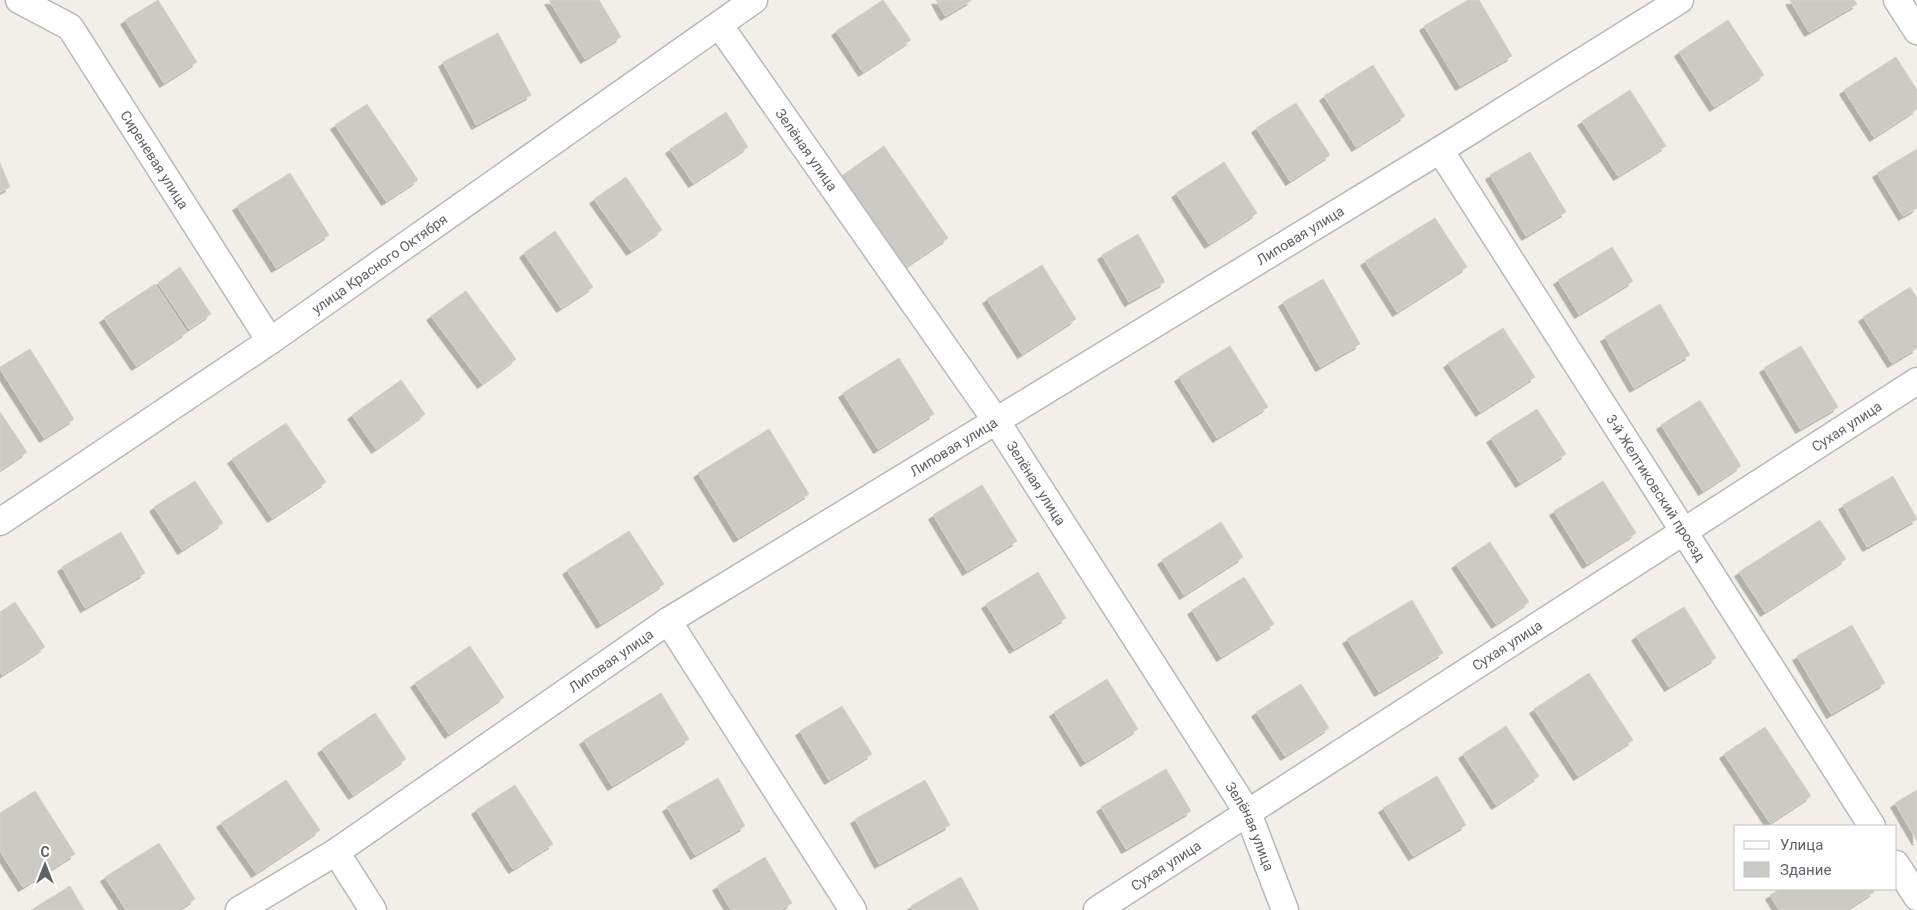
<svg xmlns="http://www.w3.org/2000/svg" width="1917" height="910" viewBox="0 0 1917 910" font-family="Roboto,sans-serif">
  <defs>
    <filter id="shadow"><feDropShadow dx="-4.5" dy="4.5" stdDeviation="0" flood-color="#0004"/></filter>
  </defs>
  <rect width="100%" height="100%" fill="#f1efe8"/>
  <g fill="#cccac5" stroke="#d6d1c6" filter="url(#shadow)">
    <polygon points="158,0 197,62 164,83 125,20"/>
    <polygon points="549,0 599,0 621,37 585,59"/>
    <polygon points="883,0 911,40 863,72 836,31"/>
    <polygon points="936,0 972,0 945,16"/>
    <polygon points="1468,0 1479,0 1512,56 1460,86 1424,26"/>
    <polygon points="1790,0 1854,0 1857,4 1809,32"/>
    <polygon points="1728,20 1764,75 1714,107 1679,52"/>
    <polygon points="498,33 531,95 476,125 443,62"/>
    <polygon points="1896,57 1917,90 1917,109 1874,137 1844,90"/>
    <polygon points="1373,65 1405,116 1356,147 1324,96"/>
    <polygon points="1630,90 1666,146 1618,176 1582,121"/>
    <polygon points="1296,103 1330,155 1290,181 1256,128"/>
    <polygon points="367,104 418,180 386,201 335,125"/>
    <polygon points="726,112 748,147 693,183 670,149"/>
    <polygon points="884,146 948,238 904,268 840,177"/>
    <polygon points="1917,149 1917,208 1903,216 1877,173"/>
    <polygon points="1530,152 1566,212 1526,236 1490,175"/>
    <polygon points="1224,162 1257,213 1209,244 1176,193"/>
    <polygon points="0,163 10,187 0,192"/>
    <polygon points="290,173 329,235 276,268 237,206"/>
    <polygon points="626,177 662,230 631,251 594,199"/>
    <polygon points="1435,218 1467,267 1397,312 1365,261"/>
    <polygon points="555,231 593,287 561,308 524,253"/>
    <polygon points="1138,234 1165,282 1129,302 1102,255"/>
    <polygon points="1612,247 1633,281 1579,314 1558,280"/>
    <polygon points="1042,265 1076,319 1022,354 987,299"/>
    <polygon points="180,267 211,314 189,329 158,283"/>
    <polygon points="1323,279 1360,344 1320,367 1283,302"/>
    <polygon points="155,284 187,332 136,366 104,318"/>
    <polygon points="1910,287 1917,298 1917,348 1892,363 1863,317"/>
    <polygon points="466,291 516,359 482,384 431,316"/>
    <polygon points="1660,304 1690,355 1634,388 1605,337"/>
    <polygon points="1503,328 1535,377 1480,412 1448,363"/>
    <polygon points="1230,346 1268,407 1217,438 1179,377"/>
    <polygon points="1801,346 1838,407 1800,429 1764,368"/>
    <polygon points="30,349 74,419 44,438 0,369 0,367"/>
    <polygon points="899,358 934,414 878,449 843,393"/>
    <polygon points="401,380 425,414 376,449 352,415"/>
    <polygon points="1700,400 1741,466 1703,491 1661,425"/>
    <polygon points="1537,409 1566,454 1520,483 1491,438"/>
    <polygon points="0,412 27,452 0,470"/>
    <polygon points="286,423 326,482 272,518 232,459"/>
    <polygon points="769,429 809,494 738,538 698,473"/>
    <polygon points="1893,476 1917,519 1867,547 1843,505"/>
    <polygon points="195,481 223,523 182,550 154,507"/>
    <polygon points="1603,481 1636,533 1587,564 1554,511"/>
    <polygon points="982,485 1017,541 967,571 933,515"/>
    <polygon points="1820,520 1846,559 1765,612 1739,572"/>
    <polygon points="1221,522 1243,557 1184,595 1162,560"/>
    <polygon points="629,531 664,584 601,624 567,570"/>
    <polygon points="121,532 145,573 85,608 62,567"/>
    <polygon points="1490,542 1529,602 1496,624 1456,564"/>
    <polygon points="1038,572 1066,618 1014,649 986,604"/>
    <polygon points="1244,577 1274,624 1221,657 1192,610"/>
    <polygon points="1412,600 1443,653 1379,692 1347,639"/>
    <polygon points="15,602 45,647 2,675 0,672 0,612"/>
    <polygon points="1684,607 1716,658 1669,687 1636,636"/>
    <polygon points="1852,625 1885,683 1831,714 1797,656"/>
    <polygon points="470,646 504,697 449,734 415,683"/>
    <polygon points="1589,673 1633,740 1578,776 1534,709"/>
    <polygon points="1107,679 1138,729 1085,762 1054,712"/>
    <polygon points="1301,684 1329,728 1285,756 1256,712"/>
    <polygon points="661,693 689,739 612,786 584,740"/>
    <polygon points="842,706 872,754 829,780 800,731"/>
    <polygon points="375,713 406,759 353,795 322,749"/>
    <polygon points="1506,726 1539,776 1496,805 1463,754"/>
    <polygon points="1765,727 1811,796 1770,823 1724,754"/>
    <polygon points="1166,769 1191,811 1126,849 1101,807"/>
    <polygon points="1437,776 1466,825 1413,856 1383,808"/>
    <polygon points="718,778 745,826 695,855 667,807"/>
    <polygon points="286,780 320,830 256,873 221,823"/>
    <polygon points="925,780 950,825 879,864 855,819"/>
    <polygon points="515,785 553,844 513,869 476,810"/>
    <polygon points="1917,790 1917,841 1895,803"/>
    <polygon points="35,791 75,854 23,887 0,851 0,813"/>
    <polygon points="159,843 195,899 178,910 126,910 105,877"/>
    <polygon points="765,857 792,903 780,910 731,910 717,886"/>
    <polygon points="961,877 979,910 913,910 911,906"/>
    <polygon points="70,886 84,910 31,910"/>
    <polygon points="1780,889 1872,889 1874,892 1846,910 1779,910 1770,895"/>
  </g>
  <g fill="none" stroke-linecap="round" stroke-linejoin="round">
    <defs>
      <g id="minor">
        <path id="s1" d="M19,0L70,27L270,341"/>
        <polyline points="1897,0 1917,31"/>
        <path id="s2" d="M720,26L997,422L1248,813L1285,910"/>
        <path id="s3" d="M1440,150L1872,826"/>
        <path id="s4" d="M0,522L270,341L754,0"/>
        <polyline points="668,621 853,910"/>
        <polyline points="336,852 373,910"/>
        <polyline points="1896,864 1917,897"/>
        <path id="s5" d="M239,910L336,852L668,621L1440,150L1680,0"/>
        <path id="s6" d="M1097,910L1917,381"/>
      </g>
    </defs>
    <use href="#minor" stroke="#b5b8bc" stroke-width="29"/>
    <use href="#minor" stroke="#fff" stroke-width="26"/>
  </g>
  <g text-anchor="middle" stroke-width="4" stroke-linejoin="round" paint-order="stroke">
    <g font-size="14" fill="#5f6368" stroke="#fff">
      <text dy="5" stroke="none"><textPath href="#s2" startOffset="151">Зелёная улица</textPath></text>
      <text dy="5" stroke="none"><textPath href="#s1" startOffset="215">Сиреневая улица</textPath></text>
      <text dy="5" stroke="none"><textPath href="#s5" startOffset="1258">Липовая улица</textPath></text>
      <text dy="5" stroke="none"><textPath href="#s4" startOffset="459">улица Красного Октября</textPath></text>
      <text dy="5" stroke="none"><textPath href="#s6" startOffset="892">Сухая улица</textPath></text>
      <text dy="5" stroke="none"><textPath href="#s5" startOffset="852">Липовая улица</textPath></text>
      <text dy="5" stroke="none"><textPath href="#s2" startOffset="556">Зелёная улица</textPath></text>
      <text dy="5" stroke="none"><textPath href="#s3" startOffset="401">3-й Желтиковский проезд</textPath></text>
      <text dy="5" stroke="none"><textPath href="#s6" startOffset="488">Сухая улица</textPath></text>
      <text dy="5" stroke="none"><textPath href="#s5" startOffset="448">Липовая улица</textPath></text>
      <text dy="5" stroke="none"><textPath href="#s2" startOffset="961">Зелёная улица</textPath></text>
      <text dy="5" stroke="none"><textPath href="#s6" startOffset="82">Сухая улица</textPath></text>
    </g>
  </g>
  <rect x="1734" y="825" width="162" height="65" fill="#ffffff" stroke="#bfc1c3"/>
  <rect x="1744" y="841" width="25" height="8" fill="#ffffff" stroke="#bfc1c3"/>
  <text x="1780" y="850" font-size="15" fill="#5f6368">Улица</text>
  <rect x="1744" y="862" width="25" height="15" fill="#cccac5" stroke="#bfc1c3"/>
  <text x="1780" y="875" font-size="15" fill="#5f6368">Здание</text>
  <g transform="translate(45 865)" stroke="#ffffff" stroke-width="4" paint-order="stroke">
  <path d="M0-4L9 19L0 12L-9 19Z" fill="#5f6368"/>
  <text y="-8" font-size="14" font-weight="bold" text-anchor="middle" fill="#5f6368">С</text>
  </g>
</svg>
